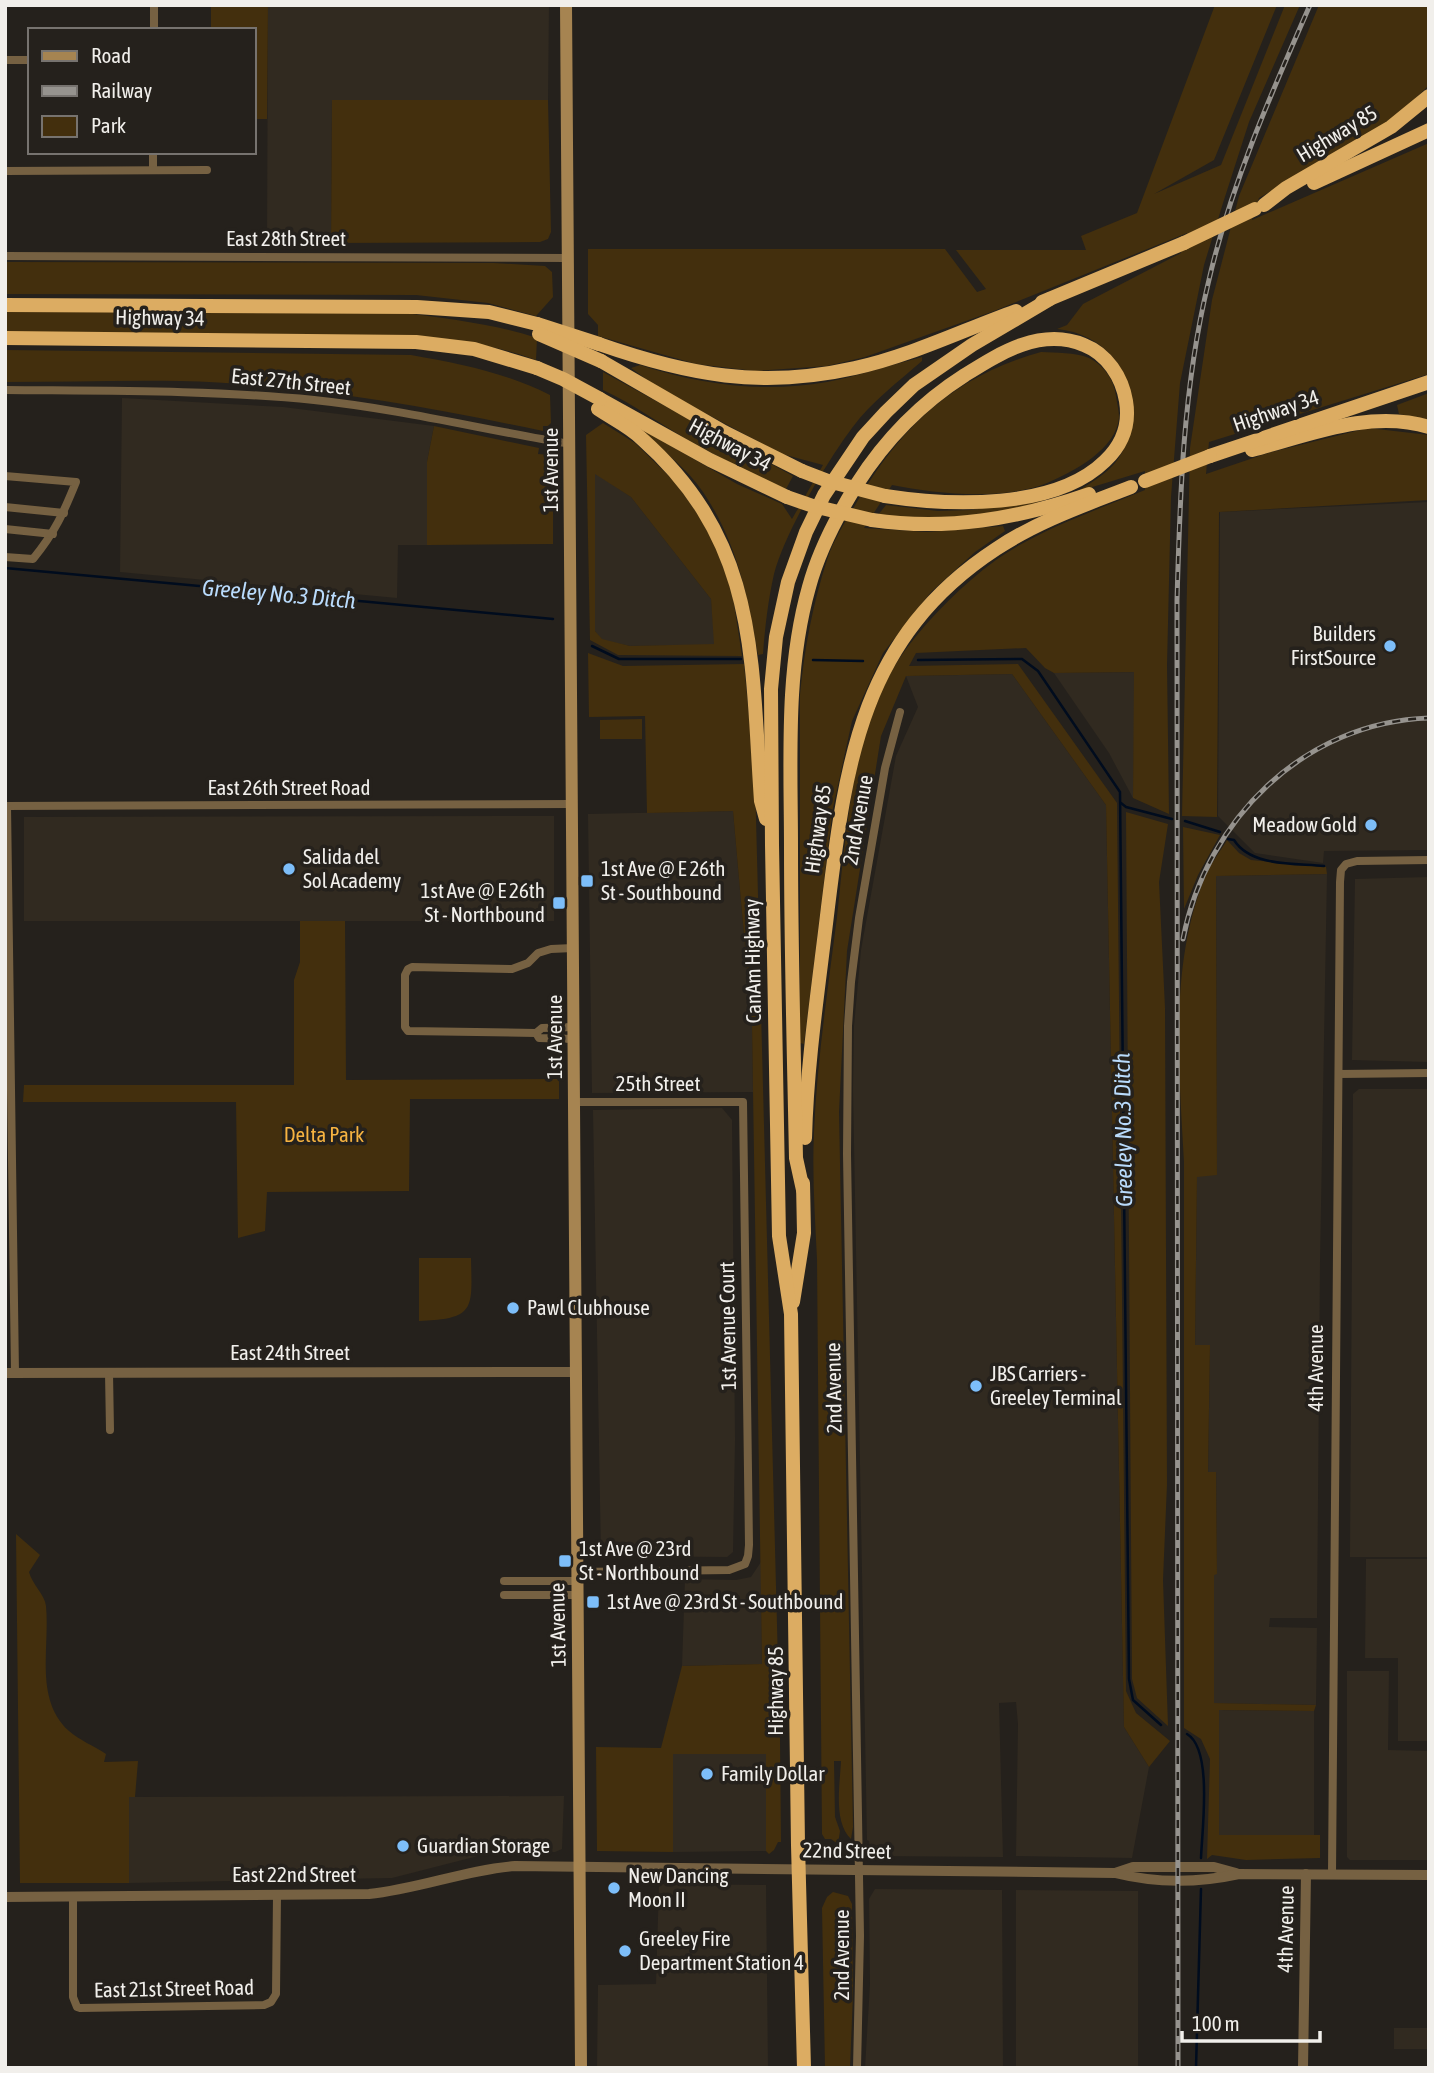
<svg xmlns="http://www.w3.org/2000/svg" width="1434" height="2073" viewBox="0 0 1434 2073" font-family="'Asap Condensed',sans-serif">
  <rect width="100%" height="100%" fill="#25211c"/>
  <g fill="#312a20">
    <polygon points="268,5 549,5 548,100 332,100 331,243 267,243"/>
    <polygon points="122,398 283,407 434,426 427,462 427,545 398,545 397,598 120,572"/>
    <polygon points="595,473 631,497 711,599 715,645 630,646 602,640 595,631"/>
    <polygon points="1429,502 1429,850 1324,851 1323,863 1255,853 1218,816 1220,512"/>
    <polygon points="1135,672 1133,798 1109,753 1054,673"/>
    <polygon points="1012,674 1106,805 1124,1727 1149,1767 1132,1858 1016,1856 1018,1724 1016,1702 999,1703 1003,1857 877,1856 871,1853 869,1841 867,1840 853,1089 854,1026 861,950 896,756 918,707 906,676"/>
    <polygon points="733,811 752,1026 753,1092 592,1093 588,814"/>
    <polygon points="554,816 554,921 24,921 24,817"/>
    <polygon points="1327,874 1320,1262 1317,1618 1270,1618 1269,1627 1317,1628 1316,1705 1214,1703 1214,1574 1217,1574 1216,1473 1208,1472 1210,1345 1195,1346 1197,1176 1217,1174 1216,876"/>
    <polygon points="1429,877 1429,1062 1352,1060 1355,879"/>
    <polygon points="1359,1089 1429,1089 1429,1557 1350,1557 1353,1094"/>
    <polygon points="722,1108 732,1120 735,1440 733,1552 727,1557 601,1556 593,1110"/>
    <polygon points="1366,1559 1429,1559 1429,1741 1398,1741 1398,1658 1365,1658"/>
    <polygon points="761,1562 762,1664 682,1666 685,1579 736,1580 751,1577"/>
    <polygon points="1347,1671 1389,1671 1388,1750 1429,1751 1429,1860 1350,1860 1347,1857"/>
    <polygon points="1219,1710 1314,1711 1314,1835 1219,1835"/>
    <polygon points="673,1754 766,1754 766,1851 673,1852"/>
    <polygon points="564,1796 562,1849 555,1852 508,1852 478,1856 392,1878 129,1883 129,1797"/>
    <polygon points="659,1884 766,1885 768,2068 597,2068 598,1985 656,1984"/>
    <polygon points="875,1889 1002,1890 1003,2068 865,2068 870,1984 869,1899"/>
    <polygon points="1016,1890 1138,1891 1138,2068 1016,2068"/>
    <rect x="1394" y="2028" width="35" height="21"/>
  </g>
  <g fill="#432f0d" fill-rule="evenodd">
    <polygon points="211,5 268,5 267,119 254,119 254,30 211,30"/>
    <path d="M1215,5H1277L1214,160L1154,194L1221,165L1285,5H1300L1249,122L1223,203L1204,265L1180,383L1171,497L1167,665L1169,814L1133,798L1134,672L1054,673L1045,668L1026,648L916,653L909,666L1018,664L1117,803L1126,1691L1136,1713L1170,1741L1149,1767L1124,1727L1106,805L1012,674L906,676L881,736L847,951L839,1112L853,1827L851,1839C833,1822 840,1784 841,1761H834L835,1817L840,1831L838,1844L831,1839H825L822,1834L817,1259C815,1217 812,1175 814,1132C817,1061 828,988 837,917C847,828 851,724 906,649C931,616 963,584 996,560C1036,531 1099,509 1145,490V471L1076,492C1089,484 1105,475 1115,463C1156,410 1123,335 1057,329L1067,325L1083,304L1181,253L1187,233L994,311L865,357L827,366L755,371L696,364L598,336V325L588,314V249H945L977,292L986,289L956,250H1086L1081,236L1137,213Z"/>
    <path d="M1319,5H1429V85C1382,135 1317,164 1259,198L1252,220L1429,143V374L1209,442L1206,474L1268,453L1368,428L1429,435V500L1219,512L1217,817L1182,816L1190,448L1212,300L1239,196Z"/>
    <polygon points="332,100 548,100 551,232 548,239 540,242 331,243"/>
    <polygon points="5,262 494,263 545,266 552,272 553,297 536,316 488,303 416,295 5,294"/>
    <path d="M5,311L405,313C450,319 494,324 537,338L536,360C490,343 453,340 405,336L5,332Z"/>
    <path d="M5,350L411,355C462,364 503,372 550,395L551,423L548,426H543V431C424,406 302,384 180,381C122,380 64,382 5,382Z"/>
    <path d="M1041,352C1056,353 1075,352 1089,358C1104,365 1114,380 1116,396C1117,403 1119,411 1119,417C1117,449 1073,472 1047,483C1003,501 937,494 892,485L864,528L927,532L1003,526L1005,531L975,552L931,592L883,653L852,721L833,808L804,1044L800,1043V695C804,650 813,603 827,560C833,541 844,524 854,507C898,429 953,376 1041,352Z"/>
    <path d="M922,357V361C898,382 871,402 852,428C826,463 785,532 774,574C768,601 765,627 763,654L758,655C748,597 737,542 703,492C687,468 662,450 641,431H645L737,484L782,504L792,519L823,465L782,454L690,405L650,382L631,368L640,365C701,385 763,393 827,382C859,376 890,365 922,357Z"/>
    <path d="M603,372L793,476L786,489C753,475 720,458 688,440C659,423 633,404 603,390Z"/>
    <polygon points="1429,393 1429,420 1399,414 1397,405"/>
    <path d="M603,423L635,443L675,482L711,533L732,591L742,656L618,655L590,640L586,435ZM595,474L631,497L711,599L714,644L630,646L602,639L595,631Z"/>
    <polygon points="434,426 539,448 538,454 549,455 553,461 553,544 427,545 427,462"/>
    <polygon points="1048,499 1004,513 935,520 878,515 886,505 938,511 971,510"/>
    <polygon points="588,653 623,666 744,664 755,780 780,1740 781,1842 778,1842 774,1850 769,1854 766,1851 766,1754 673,1754 673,1852 597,1851 596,1747 661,1748 682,1666 762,1664 752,1026 733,811 647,813 645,716 589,717"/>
    <polygon points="642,719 642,739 600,739 600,720"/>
    <polygon points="1126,812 1168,824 1159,882 1165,1008 1167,1484 1163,1580 1168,1726 1137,1698 1132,1679"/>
    <polygon points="1183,827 1220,835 1198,875 1184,909"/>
    <path d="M1227,840L1239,853L1251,860L1326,867L1327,874L1216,876L1217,1175L1197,1177L1195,1345H1210L1208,1472H1216L1217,1574L1214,1575V1703L1316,1705L1314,1711L1219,1710V1835H1320V1858L1246,1860L1212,1855L1207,1859L1210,1759L1201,1739L1184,1728V1162C1179,1068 1169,965 1205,877C1210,864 1220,852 1227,840Z"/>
    <polygon points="300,921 345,921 346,1080 559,1079 559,1099 410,1099 409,1191 267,1192 265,1231 238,1238 236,1102 23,1102 24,1085 294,1085 294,980 300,962"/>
    <path d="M419,1258H471C472,1309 476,1319 419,1321Z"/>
    <path d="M16,1534L40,1555L29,1572C32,1584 45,1595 46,1606C50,1648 34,1699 69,1731C79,1740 94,1746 106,1754L104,1762L138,1761L135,1797H129V1883H20Z"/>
    <polygon points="833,1892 848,1896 852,1904 853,1994 850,2068 825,2068 822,1908 827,1897"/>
  </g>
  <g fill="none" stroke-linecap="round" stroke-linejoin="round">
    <g stroke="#000c1e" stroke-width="2.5">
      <polyline points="5,568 553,619"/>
      <polyline points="592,646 619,659 741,659"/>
      <polyline points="813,660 863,661"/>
      <polyline points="918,660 1022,659 1038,671 1120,792 1129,1679 1133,1700 1161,1725"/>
      <polyline points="1121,803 1126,807 1172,819"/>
      <polyline points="1185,821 1220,832"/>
      <path d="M1228,839L1234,840C1251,867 1295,863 1324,866"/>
      <path d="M1187,1734C1213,1749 1202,1830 1201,1858"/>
      <polyline points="1196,2068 1201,1889"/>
    </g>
    <g stroke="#766142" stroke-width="8">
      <polyline points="154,30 154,5"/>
      <polyline points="5,60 30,60"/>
      <polyline points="153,170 153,152"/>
      <polyline points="5,171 207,170"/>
      <polyline points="5,256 567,258"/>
      <path d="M5,390C108,391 211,390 314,400C400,409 485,430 570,444"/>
      <path d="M5,476L76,482C63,514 55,532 33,559L5,557"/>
      <polyline points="5,507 64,513"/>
      <polyline points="5,529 53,534"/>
      <polyline points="5,806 573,804"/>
      <polyline points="7,806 15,1373"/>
      <polyline points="574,1027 542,1028 536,1033 539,1038 574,1039"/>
      <polyline points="536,1033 408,1031 405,1027 405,975 408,969 412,967 512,969 528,963 538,953 551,949 573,948"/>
      <polyline points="1339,1074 1429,1073"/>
      <polyline points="574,1102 743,1102 749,1545 748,1556 745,1564 729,1570 577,1572"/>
      <polyline points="109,1373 110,1430"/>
      <polyline points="504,1581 577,1581"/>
      <polyline points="504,1595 577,1595"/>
      <polyline points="1332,1874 1340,882 1341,870 1346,864 1357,861 1429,860"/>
      <polyline points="73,1897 73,1997 77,2007 80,2008 264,2005 271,2002 276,1994 277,1895"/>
      <polyline points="857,2068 860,1936 847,1154 848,1026 851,982 859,918 885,768 900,712"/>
    </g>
    <g stroke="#766142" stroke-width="10">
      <polyline points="5,1373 574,1372"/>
      <polyline points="1115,1873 1133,1867 1214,1867 1236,1873"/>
      <path d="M5,1897L369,1894C419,1889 465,1870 515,1866L1115,1873C1155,1883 1198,1883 1239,1874L1429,1875"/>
      <polyline points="1303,2068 1306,1874"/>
    </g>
    <polyline stroke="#a68451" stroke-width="12" points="566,5 581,2068"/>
    <g stroke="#dcac62" stroke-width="14">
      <polyline points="1314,183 1429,130"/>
      <polyline points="1264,205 1286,188 1391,127 1429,96"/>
      <polyline points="1042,302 1184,243"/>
      <polyline points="5,305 417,307 489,312 537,324"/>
      <polyline points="5,338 416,342 474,349 537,368"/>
      <path d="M599,344C688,375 761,389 855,368C910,356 963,330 1016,311"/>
      <polyline points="601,361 724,432 802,471"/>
      <polyline points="600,399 710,460 787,497"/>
      <path d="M598,409C613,419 630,427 642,439C759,543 751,658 761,801L766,819"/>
      <path d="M1252,450C1309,435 1370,409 1429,427"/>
      <polyline points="1210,456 1429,382"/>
      <path d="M872,520C947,531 1017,519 1089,494"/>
      <path d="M805,1138C807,1061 819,984 828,907C846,760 862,637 996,549C1038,521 1085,505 1131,487"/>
      <path d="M803,1190L796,1158C794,1055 791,951 791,848C791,762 785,671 809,587C819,550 837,516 857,484C885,440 921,403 965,375C1000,353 1041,327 1084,345C1107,354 1122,377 1126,401C1130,425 1122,445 1105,461C1055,510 950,506 885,496"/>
      <polyline points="793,1302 804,1233 803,1183"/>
      <polyline points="804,2068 798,1845 791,1314 779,1236 772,845 771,689 776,637 788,582 806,532 824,495 863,437 886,412 914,385 972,345 1050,299"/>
    </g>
    <defs>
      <g id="rail">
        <path d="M1183,939C1206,820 1304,722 1429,718"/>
        <path d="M1178,2068L1177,600C1180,494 1183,388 1208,284C1230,187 1270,96 1310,5"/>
      </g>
    </defs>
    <use href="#rail" stroke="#96938e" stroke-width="5"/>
    <use href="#rail" stroke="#25211c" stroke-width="2.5" stroke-dasharray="8" stroke-linecap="butt"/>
    <g stroke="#dcac62" stroke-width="14">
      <polyline points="1184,243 1255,209"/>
      <polyline points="537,324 599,344"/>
      <polyline points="539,334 601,361"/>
      <polyline points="537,368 563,379 600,399"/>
      <polyline points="802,471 828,481 885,496"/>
      <polyline points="1145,481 1210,456"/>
      <polyline points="787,497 813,506 872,520"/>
    </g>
  </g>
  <g fill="#7dbef9" stroke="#25211c" stroke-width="2.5">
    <circle cx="1390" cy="646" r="7"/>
    <circle cx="1371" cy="825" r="7"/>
    <circle cx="289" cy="869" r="7"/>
    <rect x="580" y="874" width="14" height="14" rx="3.5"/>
    <rect x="552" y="896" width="14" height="14" rx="3.5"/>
    <circle cx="513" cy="1308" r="7"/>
    <circle cx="976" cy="1386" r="7"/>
    <rect x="558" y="1554" width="14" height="14" rx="3.5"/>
    <rect x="586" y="1595" width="14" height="14" rx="3.5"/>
    <circle cx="707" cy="1774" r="7"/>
    <circle cx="403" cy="1846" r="7"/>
    <circle cx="614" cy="1888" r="7"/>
    <circle cx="625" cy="1951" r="7"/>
  </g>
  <g text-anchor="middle" stroke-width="7" stroke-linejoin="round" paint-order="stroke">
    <g font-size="21" fill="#f1efeb" stroke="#25211c">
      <text transform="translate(1337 134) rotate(-31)" y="7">Highway 85</text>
      <text x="286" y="246">East 28th Street</text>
      <text transform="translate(160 318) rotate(1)" y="7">Highway 34</text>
      <text transform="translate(291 382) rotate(6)" y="7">East 27th Street</text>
      <text transform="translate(1276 411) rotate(-19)" y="7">Highway 34</text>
      <text transform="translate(730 445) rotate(28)" y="7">Highway 34</text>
      <text transform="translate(551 470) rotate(-90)" y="7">1st Avenue</text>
      <text x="289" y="795">East 26th Street Road</text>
      <text transform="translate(858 820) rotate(-80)" y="7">2nd Avenue</text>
      <text transform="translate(818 829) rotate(-82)" y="7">Highway 85</text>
      <text transform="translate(753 961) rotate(-91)" y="7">CanAm Highway</text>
      <text transform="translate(555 1037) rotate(-90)" y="7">1st Avenue</text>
      <text x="658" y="1091">25th Street</text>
      <text transform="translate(728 1326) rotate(-91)" y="7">1st Avenue Court</text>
      <text x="290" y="1360">East 24th Street</text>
      <text transform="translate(1316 1368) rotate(-90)" y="7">4th Avenue</text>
      <text transform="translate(834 1388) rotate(-91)" y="7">2nd Avenue</text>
      <text transform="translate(558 1625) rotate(-91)" y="7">1st Avenue</text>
      <text transform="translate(776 1691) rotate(-90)" y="7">Highway 85</text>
      <text transform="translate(847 1851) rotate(1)" y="7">22nd Street</text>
      <text x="294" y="1882">East 22nd Street</text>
      <text transform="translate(1286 1929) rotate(-89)" y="7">4th Avenue</text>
      <text transform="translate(842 1955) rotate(-90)" y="7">2nd Avenue</text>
      <text transform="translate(174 1989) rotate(-1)" y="7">East 21st Street Road</text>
    </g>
    <g font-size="21" fill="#f1efeb" stroke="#25211c" text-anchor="start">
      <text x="1376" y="641" text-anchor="end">Builders<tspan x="1376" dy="24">FirstSource</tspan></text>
      <text x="1357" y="832" text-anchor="end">Meadow Gold</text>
      <text x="303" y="864">Salida del<tspan x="303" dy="24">Sol Academy</tspan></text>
      <text x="601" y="876">1st Ave @ E 26th<tspan x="601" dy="24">St - Southbound</tspan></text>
      <text x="545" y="898" text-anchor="end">1st Ave @ E 26th<tspan x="545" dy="24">St - Northbound</tspan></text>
      <text x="527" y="1315">Pawl Clubhouse</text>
      <text x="990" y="1381">JBS Carriers -<tspan x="990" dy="24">Greeley Terminal</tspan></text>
      <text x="579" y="1556">1st Ave @ 23rd<tspan x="579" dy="24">St - Northbound</tspan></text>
      <text x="607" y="1609">1st Ave @ 23rd St - Southbound</text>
      <text x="721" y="1781">Family Dollar</text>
      <text x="417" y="1853">Guardian Storage</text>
      <text x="628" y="1883">New Dancing<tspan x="628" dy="24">Moon II</tspan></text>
      <text x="639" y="1946">Greeley Fire<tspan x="639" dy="24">Department Station 4</tspan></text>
    </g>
    <g font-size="21" fill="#f6b341" stroke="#25211c">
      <text x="324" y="1142">Delta Park</text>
    </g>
    <g font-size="23" font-style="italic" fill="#b9dbfc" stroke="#25211c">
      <text transform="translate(279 594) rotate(5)" y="8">Greeley No.3 Ditch</text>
      <text transform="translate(1123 1130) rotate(-91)" y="8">Greeley No.3 Ditch</text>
    </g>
  </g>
  <rect width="1434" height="2073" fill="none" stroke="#f1efeb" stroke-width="14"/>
  <rect x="28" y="28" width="228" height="126" fill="#25211c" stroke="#77736f" stroke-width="2"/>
  <rect x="42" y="51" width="35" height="10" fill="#a68451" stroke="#77736f" stroke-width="2"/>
  <text x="91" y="63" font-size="21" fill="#f1efeb">Road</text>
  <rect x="42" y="86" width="35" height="10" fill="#96938e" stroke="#77736f" stroke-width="2"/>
  <text x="91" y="98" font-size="21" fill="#f1efeb">Railway</text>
  <rect x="42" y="116" width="35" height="21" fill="#432f0d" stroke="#77736f" stroke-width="2"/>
  <text x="91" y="133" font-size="21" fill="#f1efeb">Park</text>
  <path d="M1182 2031v10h138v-10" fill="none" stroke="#f1efeb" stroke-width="3.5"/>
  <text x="1192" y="2031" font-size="21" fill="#f1efeb" stroke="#25211c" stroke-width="5" paint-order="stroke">100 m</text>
</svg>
